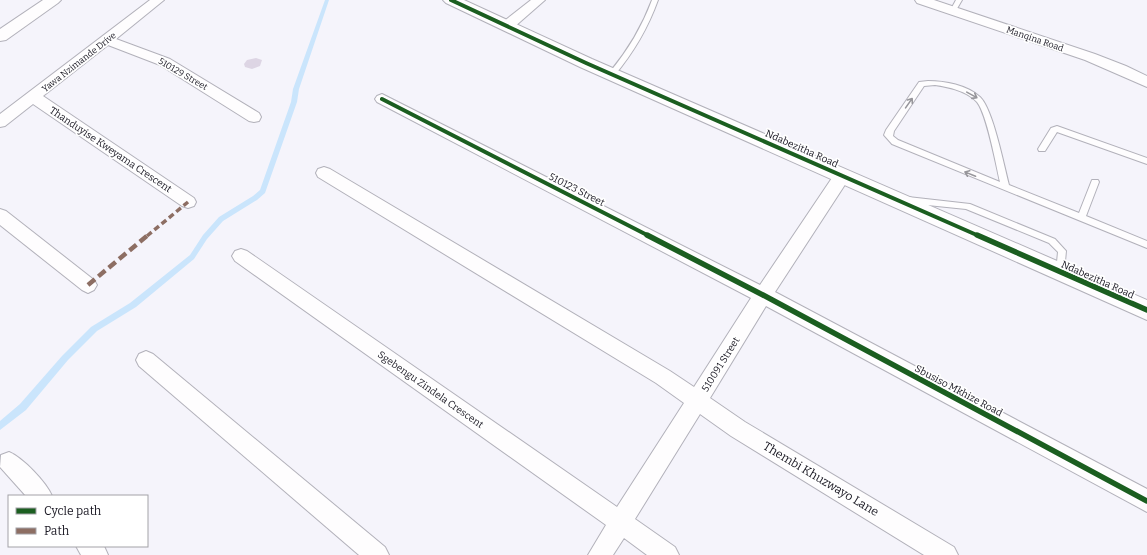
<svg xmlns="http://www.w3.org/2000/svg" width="1147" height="555" viewBox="0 0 1147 555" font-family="Bitter,serif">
  <rect width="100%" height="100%" fill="#f5f4fb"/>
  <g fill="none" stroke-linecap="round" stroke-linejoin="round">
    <polygon fill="#cae5fc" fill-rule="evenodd" points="325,0 329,0 299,89 297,102 265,193 257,200 223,221 207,239 194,259 136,307 97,331 68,360 26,410 0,430 0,421 20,404 62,356 91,327 130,303 190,255 203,235 219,217 253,196 260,190 291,102 293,89"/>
  </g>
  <polygon fill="#ddd5e4" points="256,58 262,60 260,66 252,69 245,67 244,64 247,60"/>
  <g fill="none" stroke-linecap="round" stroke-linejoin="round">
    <defs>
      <g id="lane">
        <path d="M652,0H658C648,28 634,52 614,76H610V72C628,50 642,27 652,0Z"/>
        <polygon points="956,0 962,0 955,12 951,12 950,11"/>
        <path d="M928,81C945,81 967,85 980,97C993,109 1004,166 1009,185L1079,213L1092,180H1098L1099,182L1086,216L1147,241V248L892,144L884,135L886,130L919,82ZM935,85C949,87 967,91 977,102C987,114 996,165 1000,182L898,140L893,136L894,131L924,86Z"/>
        <polygon points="1057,126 1147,158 1147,164 1057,132 1045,151 1039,151 1038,149 1051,128"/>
        <polygon points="908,197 970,204 1055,239 1066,251 1064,272 1063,275 1057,275 1056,272 1058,252 1049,243 966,209 908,203 904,200"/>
      </g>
      <g id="street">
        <polygon points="150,0 164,0 116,39 170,59 259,113 261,117 259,121 254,122 249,121 160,65 108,45 43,96 194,198 196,202 194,206 188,208 182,206 33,104 5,126 0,127 0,114"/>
        <polygon points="531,0 545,0 513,28 503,28 501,25 503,22"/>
        <polygon points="915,0 934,0 1095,54 1126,66 1147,76 1147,87 1085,60 917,3"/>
        <polygon points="382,94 760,285 836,172 842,170 848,172 850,176 848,180 775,292 1147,489 1147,512 766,306 710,398 745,422 954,547 958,555 924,555 731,436 700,414 635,519 675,547 679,555 647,555 624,538 613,555 588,555 606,525 235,261 232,256 235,251 241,249 247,251 617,507 684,403 656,383 318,177 316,173 318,169 324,167 330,169 670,371 694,387 751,298 377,102 375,99 377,96"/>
        <polygon points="0,209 6,211 94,280 97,285 94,290 88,293 82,290 0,225"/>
        <polygon points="146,351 153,354 385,547 389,555 359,555 139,366 136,360 139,354"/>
        <path d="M9,452C23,458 46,482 52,496H26L0,467L1,455Z"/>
        <polygon points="76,546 104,546 108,555 81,555"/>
      </g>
      <g id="secondary">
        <polygon points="43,0 61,0 58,3 6,40 0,41 0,29"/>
        <polygon points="443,0 464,0 592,59 1147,300 1147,320 580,67 446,3"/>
      </g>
    </defs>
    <use href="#lane" stroke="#b2b1ba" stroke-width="2"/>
    <use href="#street" stroke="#b2b1ba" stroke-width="2"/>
    <use href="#secondary" stroke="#b2b1ba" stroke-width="2"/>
    <use href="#lane" fill="#fefdfe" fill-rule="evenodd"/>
    <use href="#street" fill="#fefdfe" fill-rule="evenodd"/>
    <use href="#secondary" fill="#fefdfe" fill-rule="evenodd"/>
    <polyline stroke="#8d6e63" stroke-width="3.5" stroke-dasharray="6 3.5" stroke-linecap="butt" points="147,236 188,202"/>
    <polyline stroke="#8d6e63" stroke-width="4.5" stroke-dasharray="9 4.5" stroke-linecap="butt" points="88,285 148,235"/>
    <defs>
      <g id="cycleway-far1">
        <polyline points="451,0 586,63 979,236"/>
        <polyline points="382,99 649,236"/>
      </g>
      <g id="cycleway">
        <polyline points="647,235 763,295 1147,501"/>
        <polyline points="977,235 1147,310"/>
      </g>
    </defs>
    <use href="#cycleway-far1" stroke="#fff" stroke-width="6"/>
    <use href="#cycleway" stroke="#fff" stroke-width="8"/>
    <use href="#cycleway-far1" stroke="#1b5e20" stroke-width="4"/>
    <use href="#cycleway" stroke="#1b5e20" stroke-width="5.5"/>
  </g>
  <defs><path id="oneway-shaft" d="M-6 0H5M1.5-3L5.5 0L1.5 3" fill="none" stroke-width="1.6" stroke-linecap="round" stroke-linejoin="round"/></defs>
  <g stroke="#97969b">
    <use href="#oneway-shaft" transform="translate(972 95) rotate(29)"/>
    <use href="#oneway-shaft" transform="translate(909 103) rotate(-55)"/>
    <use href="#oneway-shaft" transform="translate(970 174) rotate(-158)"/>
  </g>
  <g text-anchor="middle" stroke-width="3.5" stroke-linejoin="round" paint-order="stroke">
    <g font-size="9" fill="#191722" stroke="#fff">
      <text transform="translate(1035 39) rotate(19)" y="3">Manqina Road</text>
      <text transform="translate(79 62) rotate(-38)" y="3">Yawa Nzimande Drive</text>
      <text transform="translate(183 74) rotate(30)" y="3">510129 Street</text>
    </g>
    <g font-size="10" fill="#191722" stroke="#fff">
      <text transform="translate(802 148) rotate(24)" y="4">Ndabezitha Road</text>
      <text transform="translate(111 149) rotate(34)" y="4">Thanduyise Kweyama Crescent</text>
      <text transform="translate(577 189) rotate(27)" y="4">510123 Street</text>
      <text transform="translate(1098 279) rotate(24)" y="4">Ndabezitha Road</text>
      <text transform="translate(720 364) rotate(-58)" y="4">510091 Street</text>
      <text transform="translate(431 389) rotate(35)" y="4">Sgebengu Zindela Crescent</text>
      <text transform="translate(959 390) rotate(28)" y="4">Sbusiso Mkhize Road</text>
    </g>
    <g font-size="12" fill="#191722" stroke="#fff">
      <text transform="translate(821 479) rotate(31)" y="4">Thembi Khuzwayo Lane</text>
    </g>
  </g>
  <rect x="8" y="495" width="140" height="52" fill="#ffffff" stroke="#a3a2a7"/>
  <rect x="16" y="508" width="20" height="6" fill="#1b5e20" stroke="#a3a2a7"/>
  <text x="44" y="515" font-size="12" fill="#191722">Cycle path</text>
  <rect x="16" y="528" width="20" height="6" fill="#8d6e63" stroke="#a3a2a7"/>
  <text x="44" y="535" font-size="12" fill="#191722">Path</text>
</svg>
